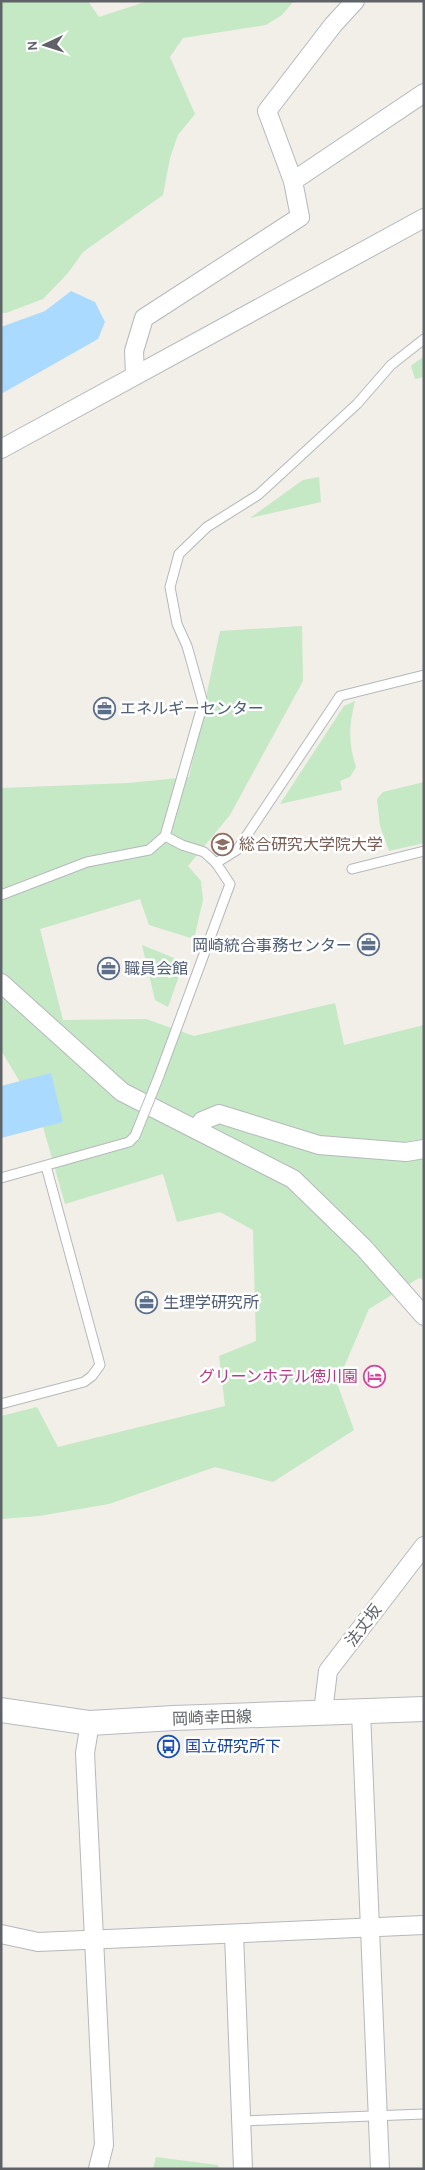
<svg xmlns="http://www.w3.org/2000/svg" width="425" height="2170" viewBox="0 0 425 2170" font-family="Karla,'Noto Sans JP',sans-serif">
  <rect width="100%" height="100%" fill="#f1efe8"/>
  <g fill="#c5e8c5">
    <polygon points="1,1 88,1 99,17 148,1 294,1 282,15 266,25 183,38 170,57 195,114 178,135 170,158 163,195 83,252 68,273 43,299 6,313 1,313"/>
    <polygon points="424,356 424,377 415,379 411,366"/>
    <polygon points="319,477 321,502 250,518 303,480"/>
    <polygon points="302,626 303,681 230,815 188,866 201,881 203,900 194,939 149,925 140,899 40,929 63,1020 146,1019 194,1036 335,1003 344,1045 424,1025 424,1280 419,1278 369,1309 337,1383 354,1430 273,1482 215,1467 109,1504 39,1516 1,1519 1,1416 37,1407 58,1447 225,1406 219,1356 256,1341 253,1230 220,1212 177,1222 163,1174 65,1204 40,1116 1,1050 1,788 128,783 189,777 220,631"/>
    <path d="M355,701C349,726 348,742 356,767L350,777L340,781L342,790L280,804L344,706Z"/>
    <polygon points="424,782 424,843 389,851 380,826 377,799 383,792"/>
    <polygon points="142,945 184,962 168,1007 155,1000"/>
    <polygon points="156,2157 218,2165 219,2169 153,2169"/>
  </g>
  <g fill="#aadaff">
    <polygon points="71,291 95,302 105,322 98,339 1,394 1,327 45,311"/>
    <polygon points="51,1073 63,1122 1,1138 1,1086"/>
  </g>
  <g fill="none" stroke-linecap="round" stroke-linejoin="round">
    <defs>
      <g id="service">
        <polyline points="216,863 237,850 340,696 424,675"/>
        <polyline points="352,869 424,851"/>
        <polyline points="1,895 87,862 149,850 165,836 203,703 187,646 177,624 170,587 179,554 207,527 258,495 357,404 391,365 424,339"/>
        <polyline points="159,1076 230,884 216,863 204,852 182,845 165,836"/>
        <polyline points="1,1178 129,1142 135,1136"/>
        <polyline points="1,1404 84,1382 92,1376 100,1365 46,1166"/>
        <polyline points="242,2121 424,2114"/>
      </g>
      <g id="minor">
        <polyline points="293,181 424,93"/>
        <polyline points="135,374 134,351 144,318 300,217 293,181 267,111 333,25 355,1"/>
        <polyline points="1,449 424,218"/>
        <polyline points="1,983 122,1092 293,1179 364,1248 424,1316"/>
        <polyline points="197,1130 202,1121 219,1114 319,1145 406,1152 424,1149"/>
        <polyline points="323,1712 328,1671 424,1546"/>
        <polyline points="361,1712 380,2169"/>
        <polyline points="90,1723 85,1753 104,2145 98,2169"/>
        <polyline points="1,1934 38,1942 424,1925"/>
        <polyline points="234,1934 243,2169"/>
      </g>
      <polyline id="secondary" points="1,1710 90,1723 174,1718 424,1709"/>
    </defs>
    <use href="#service" stroke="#b5b8bc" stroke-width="11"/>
    <use href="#minor" stroke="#b5b8bc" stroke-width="20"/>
    <use href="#secondary" stroke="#b6babf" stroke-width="26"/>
    <use href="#service" stroke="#fff" stroke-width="9"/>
    <use href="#minor" stroke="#fff" stroke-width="18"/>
    <use href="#secondary" stroke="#fff" stroke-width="24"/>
    <defs>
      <polyline id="service-bridge" points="135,1136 159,1076"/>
    </defs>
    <use href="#service-bridge" stroke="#b5b8bc" stroke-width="11" stroke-linecap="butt"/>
    <use href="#service-bridge" stroke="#fff" stroke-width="9"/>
  </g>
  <defs>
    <symbol id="office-ring" viewBox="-11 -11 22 22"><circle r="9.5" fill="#fff" stroke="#5c6f8a" stroke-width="1.5"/><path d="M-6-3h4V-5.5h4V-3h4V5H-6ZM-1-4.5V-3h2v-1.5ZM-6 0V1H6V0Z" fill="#5c6f8a"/></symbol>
    <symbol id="university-ring" viewBox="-11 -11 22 22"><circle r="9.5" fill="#fff" stroke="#8d6e63" stroke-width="1.5"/><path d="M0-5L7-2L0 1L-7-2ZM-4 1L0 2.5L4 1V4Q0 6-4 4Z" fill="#8d6e63"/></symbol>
    <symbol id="hotel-ring" viewBox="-11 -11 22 22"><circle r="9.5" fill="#fff" stroke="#d1479c" stroke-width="1.5"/><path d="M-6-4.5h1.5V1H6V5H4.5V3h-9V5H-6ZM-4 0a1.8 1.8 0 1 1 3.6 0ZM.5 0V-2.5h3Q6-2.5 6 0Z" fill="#d1479c"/></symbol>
    <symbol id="bus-ring" viewBox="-11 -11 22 22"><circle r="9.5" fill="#fff" stroke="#1a4fb4" stroke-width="1.5"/><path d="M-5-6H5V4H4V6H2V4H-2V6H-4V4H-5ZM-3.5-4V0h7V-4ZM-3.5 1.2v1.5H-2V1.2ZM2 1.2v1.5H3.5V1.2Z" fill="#1a4fb4"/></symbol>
  </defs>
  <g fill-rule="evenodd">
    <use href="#office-ring" x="92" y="696" width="25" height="25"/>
    <use href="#university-ring" x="210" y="832" width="25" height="25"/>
    <use href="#office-ring" x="356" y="932" width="25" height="25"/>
    <use href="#office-ring" x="96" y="956" width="25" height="25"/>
    <use href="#office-ring" x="134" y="1290" width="25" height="25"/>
    <use href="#hotel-ring" x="362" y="1364" width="25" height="25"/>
    <use href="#bus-ring" x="156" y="1734" width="25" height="25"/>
  </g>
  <g text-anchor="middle" stroke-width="5" stroke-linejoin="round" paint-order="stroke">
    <g font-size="16" fill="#4e5e75" stroke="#fff" text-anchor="start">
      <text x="120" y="714">エネルギーセンター</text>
      <text x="352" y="951" text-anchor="end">岡崎統合事務センター</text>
      <text x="124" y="974">職員会館</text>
      <text x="163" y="1308">生理学研究所</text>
    </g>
    <g font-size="16" fill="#785e54" stroke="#fff" text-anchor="start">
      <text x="239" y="850">総合研究大学院大学</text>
    </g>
    <g font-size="16" fill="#b23c85" stroke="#fff" text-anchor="end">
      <text x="358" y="1382">グリーンホテル徳川園</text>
    </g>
    <g font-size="16" fill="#5f6368" stroke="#fff">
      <text transform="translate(363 1625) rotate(-53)" y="6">法丈坂</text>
      <text transform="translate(212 1717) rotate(-2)" y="6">岡崎幸田線</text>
    </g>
    <g font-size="16" fill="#164399" stroke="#fff" text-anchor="start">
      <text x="185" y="1752">国立研究所下</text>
    </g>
  </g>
  <rect width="425" height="2170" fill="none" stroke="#5f6368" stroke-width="5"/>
  <g transform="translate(45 45) rotate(266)" stroke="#ffffff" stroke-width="4" paint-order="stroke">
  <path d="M0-4L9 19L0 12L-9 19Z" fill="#5f6368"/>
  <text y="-8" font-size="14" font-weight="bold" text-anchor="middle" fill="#5f6368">N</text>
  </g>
</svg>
